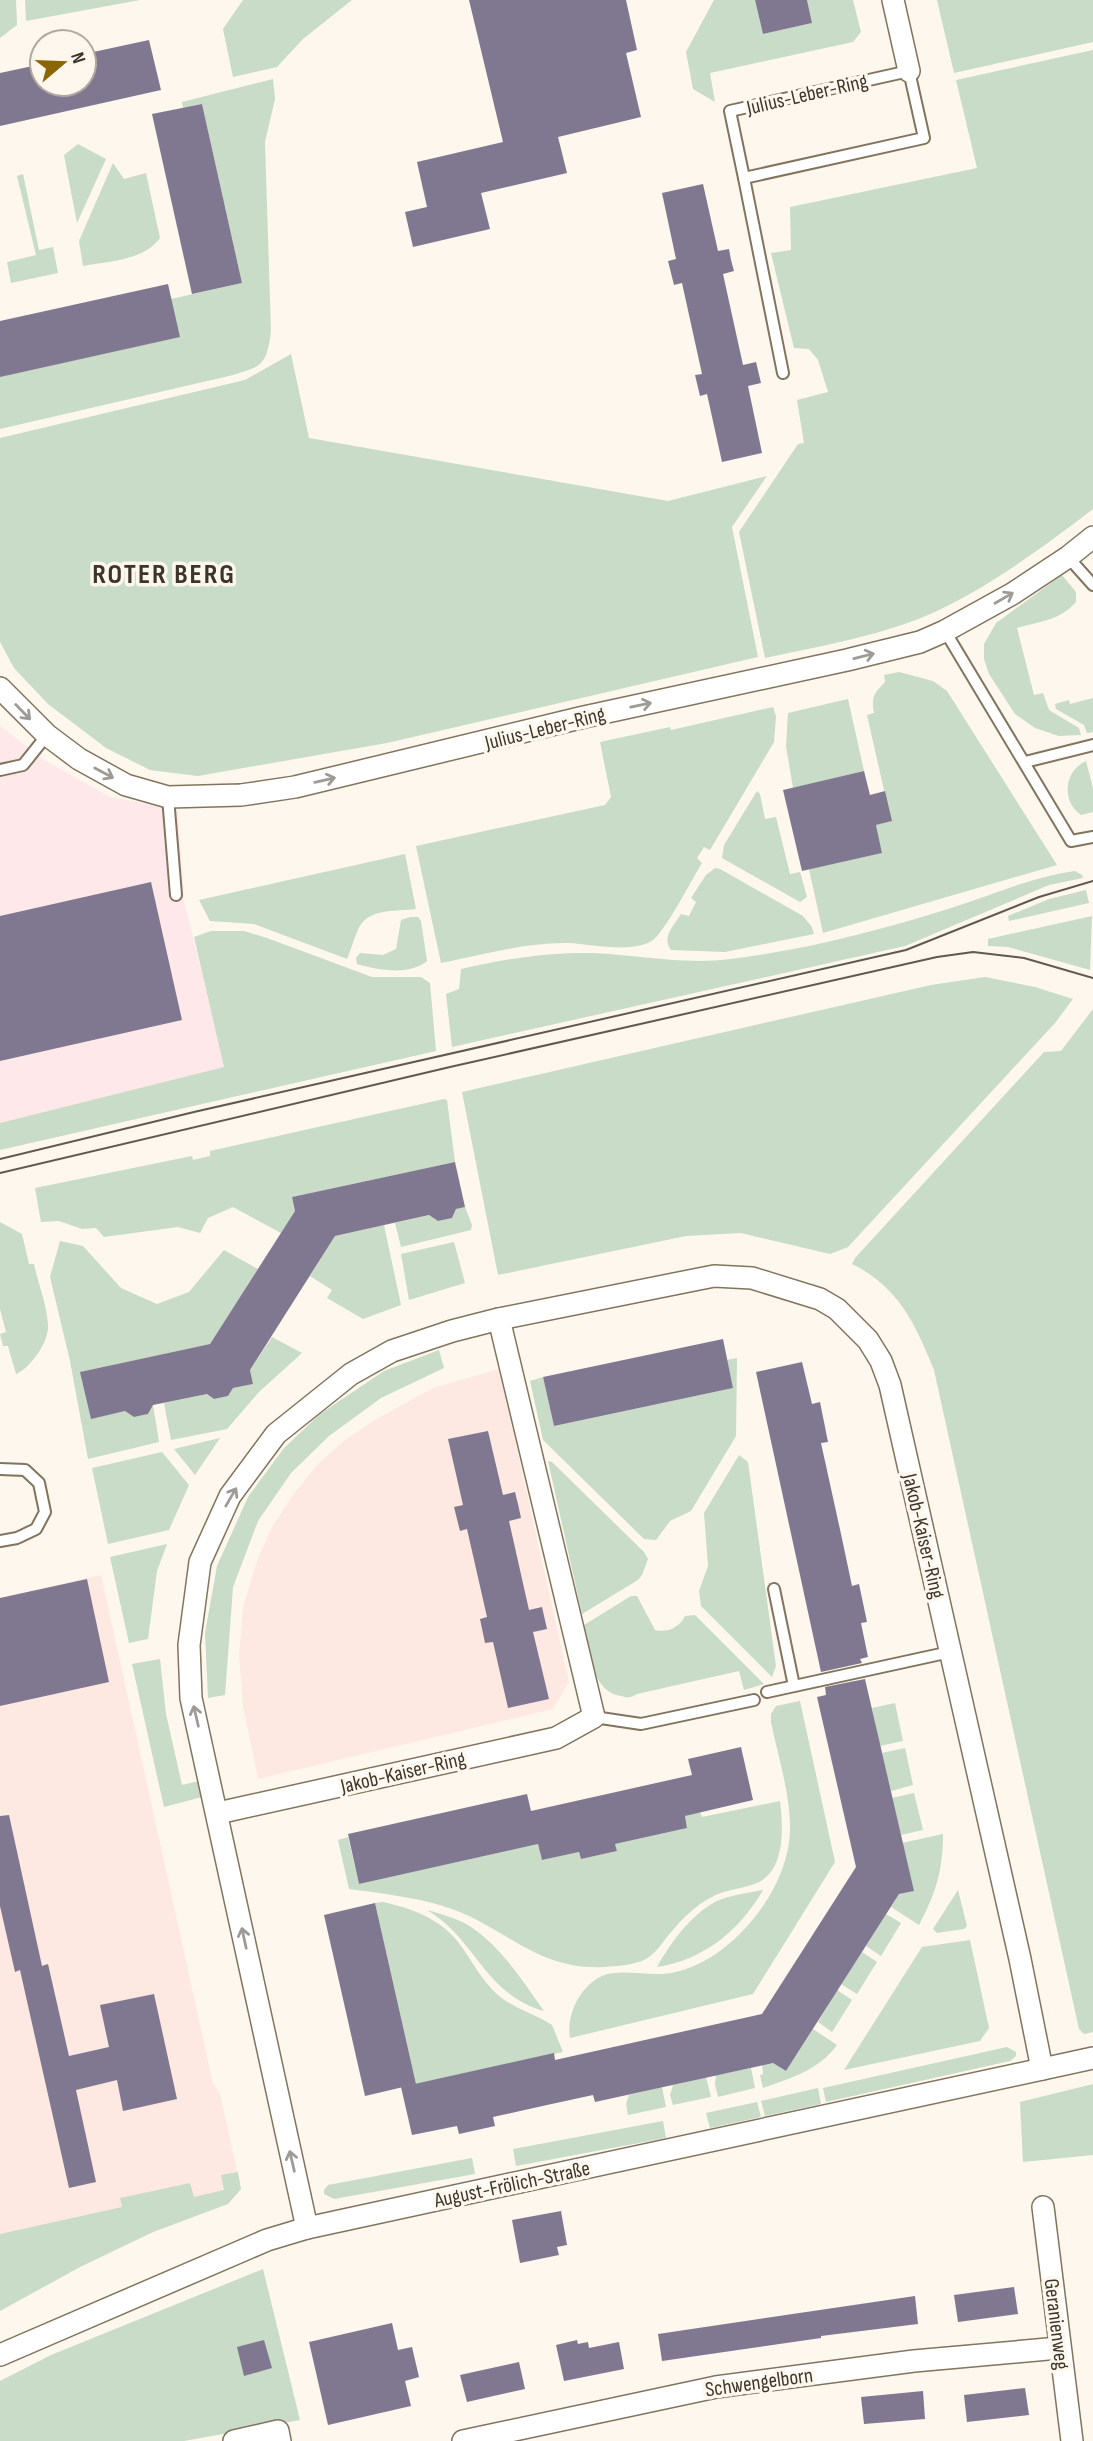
<svg xmlns="http://www.w3.org/2000/svg" width="1093" height="2441" viewBox="0 0 1093 2441" font-family="'Sofia Sans Condensed',sans-serif">
  <rect width="100%" height="100%" fill="#fdf7ed"/>
  <polygon fill="#fee8e9" points="0,726 44,760 110,797 178,810 184,901 225,1067 0,1123"/>
  <g fill="#fde9e2">
    <polygon points="499,1369 569,1682 553,1709 258,1779 243,1706 239,1655 243,1608 257,1561 271,1529 292,1496 318,1464 344,1441 373,1421 433,1388"/>
    <polygon points="101,1575 213,2084 220,2094 241,2189 228,2204 153,2232 80,2267 0,2311 0,1598"/>
  </g>
  <g fill="#c8dcc8">
    <polygon points="0,0 16,0 17,25 0,38"/>
    <polygon points="25,0 140,0 26,21"/>
    <polygon points="243,0 352,0 303,39 277,67 233,77 223,29"/>
    <polygon points="714,0 755,0 763,34 812,23 807,0 853,0 861,32 853,42 710,73 715,102 693,89 686,52"/>
    <polygon points="937,0 1093,0 1093,42 954,73"/>
    <path d="M1093,50V509C1042,548 976,597 916,620C868,638 815,647 765,658L739,532L798,444L804,443L797,400L828,392L818,360L809,349L794,348L771,253L791,250L790,207L977,168L956,80Z"/>
    <path d="M273,79L275,99L265,142L271,332C266,368 261,366 229,376L0,429V377L171,299L242,283L202,104L183,108L182,102Z"/>
    <polygon points="78,144 106,159 77,223 64,155"/>
    <path d="M113,163L124,179L146,173L160,238C143,261 109,261 83,266L79,241Z"/>
    <polygon points="23,174 39,250 53,247 58,273 11,283 7,262 36,255 17,176"/>
    <polygon points="291,354 309,438 668,501 767,476 732,527 758,657 387,743 198,776 150,770 106,748 48,704 14,668 0,642 0,438 245,380"/>
    <path d="M1062,575L1076,592V602C1060,621 1039,621 1017,628L1034,695L1043,693L1049,710L1079,728L1081,735L1059,736L1035,728L1015,714L989,674L984,659V644L996,623Z"/>
    <path d="M899,672L933,681L947,691L1057,865L823,933L809,869L882,853L876,825L891,821L867,715L874,713C871,698 874,693 885,682L884,675Z"/>
    <polygon points="1093,698 1093,732 1087,733 1084,725 1056,709 1055,704 1069,700 1070,704"/>
    <polygon points="848,699 864,771 793,788 786,746 788,713"/>
    <path d="M773,707L776,716L774,742L710,850L704,847L697,858L702,863C692,879 666,930 653,940C633,954 592,944 568,943C526,942 482,955 441,963L416,846L605,805L611,797L600,742L670,727L671,730Z"/>
    <path d="M1086,761L1093,788V812L1081,815C1061,801 1064,771 1086,761Z"/>
    <polygon points="757,791 760,794 765,819 776,817 790,874 800,872 807,897 800,902 722,858 724,845"/>
    <path d="M405,854L416,909C395,912 366,907 357,932C353,941 351,950 347,959L254,924L210,921L199,900Z"/>
    <path d="M715,868L720,869L803,916L812,927L814,934L725,952L671,950C661,937 674,926 681,914L689,916L696,902L691,898L706,875Z"/>
    <path d="M1075,871L1082,875L1083,878L1049,885L905,946L452,1047L446,994L459,989L461,969C505,959 547,952 593,953C639,955 684,965 731,959C804,950 878,931 948,909C990,896 1031,877 1075,871Z"/>
    <polygon points="1086,890 1089,903 1009,921 1008,916 1049,899"/>
    <polygon points="1092,916 1090,970 1008,947 988,946 988,939"/>
    <path d="M410,917H418L421,921L427,961C409,976 378,970 357,964L356,958L360,953L383,955L396,949L401,920Z"/>
    <polygon points="211,931 244,931 267,938 372,977 421,977 430,983 436,1051 0,1150 0,1123 224,1067 194,937"/>
    <polygon points="985,977 1035,987 1073,999 1055,1023 848,1247 830,1254 741,1233 686,1236 498,1275 462,1092 931,985"/>
    <path d="M1093,1009V2032L1084,2034L1079,2029L934,1370C916,1325 898,1286 852,1264L855,1258L1044,1052L1061,1051Z"/>
    <polygon points="444,1099 447,1100 455,1162 292,1197 295,1211 281,1233 233,1207 208,1218 200,1233 178,1227 104,1237 96,1228 82,1229 59,1221 41,1222 35,1188 192,1156 193,1160 210,1156 210,1151"/>
    <polygon points="465,1207 472,1225 471,1230 401,1247 395,1223 429,1215 438,1221 452,1218 456,1209"/>
    <path d="M0,1222L22,1234L29,1264H34C38,1283 47,1305 48,1325C49,1342 31,1367 16,1374L8,1346H3L0,1334L6,1332L0,1309Z"/>
    <polygon points="384,1225 401,1305 363,1319 327,1298 332,1290 310,1276 335,1236"/>
    <polygon points="60,1241 83,1246 121,1288 157,1304 189,1292 224,1250 258,1269 210,1344 81,1372 91,1418 125,1411 134,1417 148,1414 153,1405 159,1442 88,1459 70,1361 50,1277"/>
    <polygon points="454,1242 465,1283 409,1300 401,1254"/>
    <polygon points="272,1337 302,1353 259,1392 227,1429 171,1440 164,1403 207,1394 214,1399 228,1396 233,1388 253,1384 250,1370"/>
    <polygon points="439,1350 444,1368 381,1398 329,1436 291,1473 258,1521 233,1587 225,1695 208,1698 205,1633 217,1566 248,1497 284,1448 320,1414 384,1371"/>
    <polygon points="737,1358 736,1436 691,1511 670,1521 656,1540 644,1539 543,1440 530,1381 543,1377 554,1426 733,1388 727,1360"/>
    <polygon points="220,1438 195,1475 174,1449"/>
    <polygon points="162,1452 189,1485 169,1530 108,1544 92,1468"/>
    <polygon points="739,1455 748,1462 776,1666 772,1677 701,1606 699,1591 708,1566 704,1513"/>
    <polygon points="548,1461 552,1462 644,1552 648,1559 642,1575 638,1580 582,1614"/>
    <polygon points="167,1544 157,1571 148,1639 129,1643 110,1557"/>
    <path d="M631,1596H637L655,1630C667,1633 679,1628 685,1616L695,1615L764,1684L744,1690L739,1671L637,1694C631,1698 627,1698 621,1696C590,1691 590,1649 584,1625Z"/>
    <polygon points="160,1659 166,1714 182,1785 199,1781 202,1797 164,1807 132,1664"/>
    <path d="M800,1701L835,1862L753,1994L570,2038C566,2015 580,1986 602,1976C620,1968 650,1977 671,1973C730,1963 788,1891 790,1832C791,1795 778,1757 771,1722V1714L776,1706Z"/>
    <polygon points="895,1703 903,1741 880,1746 872,1708"/>
    <polygon points="905,1748 913,1785 891,1791 882,1753"/>
    <polygon points="914,1793 923,1830 901,1835 892,1798"/>
    <path d="M780,1801C783,1826 786,1871 757,1883C743,1889 726,1889 712,1897C697,1904 682,1919 672,1931C662,1942 656,1955 642,1961C631,1965 616,1966 605,1967C535,1971 503,1924 443,1906C413,1897 380,1893 349,1889L338,1840L348,1837L359,1884L538,1844L542,1860L579,1852L581,1859L617,1851L615,1844L687,1828L685,1816L700,1812L702,1817Z"/>
    <path d="M943,1834C943,1870 936,1893 919,1925L891,1907L899,1894L913,1891L902,1843Z"/>
    <path d="M763,1890C740,1930 704,1960 657,1967C671,1942 690,1916 715,1902C730,1895 747,1893 763,1890Z"/>
    <polygon points="958,1890 967,1926 964,1929 937,1933 933,1929"/>
    <path d="M383,1902C413,1909 439,1918 459,1943C472,1961 482,1981 499,1996C515,2009 535,2014 552,2025L563,2052L416,2084L375,1903Z"/>
    <path d="M427,1910C441,1914 456,1918 468,1925C500,1945 523,1981 544,2011C483,1993 477,1940 427,1910Z"/>
    <polygon points="886,1914 901,1923 881,1956 866,1946"/>
    <polygon points="970,1940 989,2028 980,2041 844,2070 922,1947"/>
    <polygon points="862,1952 877,1962 857,1994 841,1984"/>
    <polygon points="837,1990 852,2000 832,2032 818,2022"/>
    <path d="M813,2029L837,2045C819,2070 791,2078 763,2088L760,2075L763,2074L762,2065L773,2063L786,2071Z"/>
    <polygon points="1007,2047 1016,2052 1016,2056 1010,2061 826,2102 823,2088"/>
    <polygon points="751,2068 755,2088 718,2097 715,2084 716,2075"/>
    <polygon points="706,2077 711,2097 673,2105 670,2095 673,2085"/>
    <polygon points="1093,2084 1093,2155 1023,2162 1020,2102"/>
    <polygon points="662,2087 666,2107 628,2115 626,2104 629,2095"/>
    <polygon points="818,2088 821,2104 765,2116 761,2101"/>
    <polygon points="757,2102 761,2117 710,2128 706,2113"/>
    <polygon points="663,2121 666,2138 516,2166 513,2149"/>
    <polygon points="472,2158 475,2174 334,2199 324,2194 324,2190 328,2185"/>
    <polygon points="238,2172 241,2189 228,2204 153,2232 80,2267 0,2311 0,2234 122,2207 120,2198 190,2183 194,2197 224,2190 221,2175"/>
    <polygon points="263,2269 300,2420 184,2441 0,2441 0,2381 51,2355"/>
  </g>
  <g fill="#807791">
    <polygon points="469,0 626,0 637,50 626,53 641,117 558,137 567,173 481,193 490,229 413,247 405,212 427,207 417,162 503,142"/>
    <polygon points="755,0 807,0 812,23 763,34"/>
    <polygon points="149,40 161,90 0,126 0,73 42,64 42,84 84,84 84,54"/>
    <polygon points="202,104 242,283 192,294 152,114"/>
    <polygon points="703,184 718,251 729,249 731,260 734,271 723,274 743,365 756,362 761,383 748,386 762,453 722,462 707,394 700,396 695,375 702,374 682,283 674,285 668,261 676,259 662,193"/>
    <polygon points="168,284 180,337 0,377 0,321"/>
    <polygon points="864,771 870,795 885,791 892,821 876,825 882,853 802,871 783,790"/>
    <polygon points="151,882 182,1020 0,1061 0,916"/>
    <polygon points="455,1162 465,1207 456,1209 452,1218 438,1221 429,1215 335,1236 250,1370 253,1384 233,1388 228,1396 214,1399 207,1394 153,1405 148,1414 134,1417 125,1411 91,1419 80,1372 210,1344 295,1211 292,1197"/>
    <polygon points="723,1339 733,1388 554,1426 543,1377"/>
    <polygon points="802,1362 812,1404 820,1402 828,1442 821,1443 841,1534 852,1586 859,1584 867,1622 861,1623 868,1657 860,1659 862,1663 821,1672 756,1372"/>
    <polygon points="488,1431 503,1495 515,1492 518,1504 521,1518 509,1521 529,1610 542,1607 547,1629 533,1632 549,1699 508,1708 493,1642 485,1643 480,1619 487,1617 467,1529 460,1531 454,1507 463,1505 448,1439"/>
    <polygon points="87,1579 109,1682 0,1706 0,1598"/>
    <polygon points="865,1679 914,1891 899,1894 786,2071 773,2063 595,2102 593,2095 547,2105 493,2117 495,2126 459,2134 457,2126 412,2135 401,2087 554,2053 555,2060 762,2014 856,1867 817,1697 826,1695 825,1687"/>
    <polygon points="741,1747 753,1800 685,1816 687,1828 615,1844 617,1851 581,1859 579,1852 542,1860 538,1844 359,1884 348,1834 527,1794 531,1811 692,1775 688,1759"/>
    <polygon points="9,1815 42,1966 48,1964 69,2056 109,2047 100,2005 154,1994 177,2099 123,2111 117,2080 76,2090 96,2182 69,2188 20,1970 15,1972 0,1906 0,1816"/>
    <polygon points="375,1903 416,2084 365,2096 324,1915"/>
    <polygon points="561,2211 567,2245 557,2247 559,2255 520,2263 512,2220"/>
    <polygon points="1014,2287 1018,2314 958,2322 954,2295"/>
    <polygon points="915,2296 918,2324 821,2336 821,2338 662,2361 658,2334"/>
    <polygon points="392,2323 398,2350 412,2347 419,2377 405,2381 411,2406 328,2425 309,2342"/>
    <polygon points="264,2340 272,2368 244,2376 237,2347"/>
    <polygon points="577,2340 578,2344 588,2342 589,2348 619,2342 624,2369 564,2381 556,2345"/>
    <polygon points="519,2362 525,2389 467,2402 460,2375"/>
    <polygon points="1025,2388 1029,2415 967,2422 964,2395"/>
    <polygon points="923,2391 925,2419 864,2424 861,2397"/>
  </g>
  <g fill="none" stroke-linecap="round" stroke-linejoin="round">
    <defs>
      <g id="lane">
        <polygon points="909,71 924,138 744,178 730,111"/>
        <polyline points="744,178 783,373"/>
        <polyline points="1068,557 1093,585"/>
        <polyline points="945,631 1071,841 1093,837"/>
        <polyline points="1025,762 1093,745"/>
        <polyline points="0,770 23,765 47,735"/>
        <polyline points="168,797 176,895"/>
        <polyline points="0,1469 25,1470 39,1483 45,1512 36,1529 17,1538 0,1541"/>
        <polyline points="774,1589 794,1686"/>
        <polyline points="767,1692 950,1652"/>
        <polyline points="594,1717 641,1724 754,1700"/>
      </g>
      <g id="street">
        <polyline points="893,0 909,71"/>
        <polyline points="0,688 47,735 79,759 126,785 168,797 241,795 295,787 584,717 847,660 920,642 945,631 1012,594 1068,557 1093,537"/>
        <polyline points="218,1813 556,1738 594,1717 499,1319"/>
        <polyline points="1043,2207 1072,2441"/>
        <polyline points="307,2228 191,1698 189,1645 200,1562 230,1496 276,1434 351,1374 392,1351 452,1331 499,1319 714,1276 752,1278 820,1299 837,1309 868,1340 881,1361 890,1385 1020,1959 1042,2069"/>
        <polyline points="0,2355 267,2240 307,2228 1093,2058"/>
        <polyline points="234,2441 278,2431 280,2441"/>
        <polyline points="463,2441 716,2387 914,2361 1059,2348"/>
      </g>
    </defs>
    <use href="#lane" stroke="#82745e" stroke-width="14"/>
    <use href="#street" stroke="#82745e" stroke-width="24"/>
    <use href="#lane" stroke="#fff" stroke-width="10"/>
    <use href="#street" stroke="#fff" stroke-width="21"/>
    <g stroke="#605950" stroke-width="2">
      <polyline points="0,1159 194,1112 906,950 1039,897 1093,881"/>
      <polyline points="0,1173 450,1067 937,957 973,952 1024,958 1093,978"/>
    </g>
  </g>
  <defs><path id="oneway-shaft" d="M-6 0H5M1.5-3L5.5 0L1.5 3" fill="none" stroke-width="1.6" stroke-linecap="round" stroke-linejoin="round" transform="scale(1.75)"/></defs>
  <g stroke="#9e9a96">
    <use href="#oneway-shaft" transform="translate(1004 598) rotate(-30)"/>
    <use href="#oneway-shaft" transform="translate(864 656) rotate(-14)"/>
    <use href="#oneway-shaft" transform="translate(641 705) rotate(-12)"/>
    <use href="#oneway-shaft" transform="translate(23 712) rotate(46)"/>
    <use href="#oneway-shaft" transform="translate(104 773) rotate(28)"/>
    <use href="#oneway-shaft" transform="translate(325 780) rotate(-13)"/>
    <use href="#oneway-shaft" transform="translate(231 1497) rotate(-60)"/>
    <use href="#oneway-shaft" transform="translate(196 1716) rotate(-103)"/>
    <use href="#oneway-shaft" transform="translate(244 1938) rotate(-102)"/>
    <use href="#oneway-shaft" transform="translate(292 2161) rotate(-103)"/>
  </g>
  <g text-anchor="middle" stroke-width="7" stroke-linejoin="round" paint-order="stroke">
    <g font-size="21" fill="#3c352c" stroke="#fdf7ed">
      <text transform="translate(807 94) rotate(-13)" y="7">Julius-Leber-Ring</text>
      <text transform="translate(545 728) rotate(-14)" y="7">Julius-Leber-Ring</text>
      <text transform="translate(924 1536) rotate(77)" y="7">Jakob-Kaiser-Ring</text>
      <text transform="translate(403 1772) rotate(-13)" y="7">Jakob-Kaiser-Ring</text>
      <text transform="translate(512 2184) rotate(-12)" y="7">August-Frölich-Straße</text>
      <text transform="translate(1057 2324) rotate(83)" y="7">Geranienweg</text>
      <text transform="translate(759 2382) rotate(-8)" y="7">Schwengelborn</text>
    </g>
    <g font-size="28" font-weight="bold" letter-spacing="2" fill="#3c352c" stroke="#fdf7ed">
      <text x="164" y="583">ROTER BERG</text>
    </g>
  </g>
  <g transform="translate(63 63) rotate(71)"><circle r="33" fill="#fdf7ed" stroke="#b0a9a0" stroke-width="2"/>
  <path d="M0-5L12 26L0 18L-12 26Z" fill="#8a6604"/>
  <text y="-10" font-size="19" font-weight="bold" text-anchor="middle" fill="#3c352c">N</text>
  </g>
</svg>
